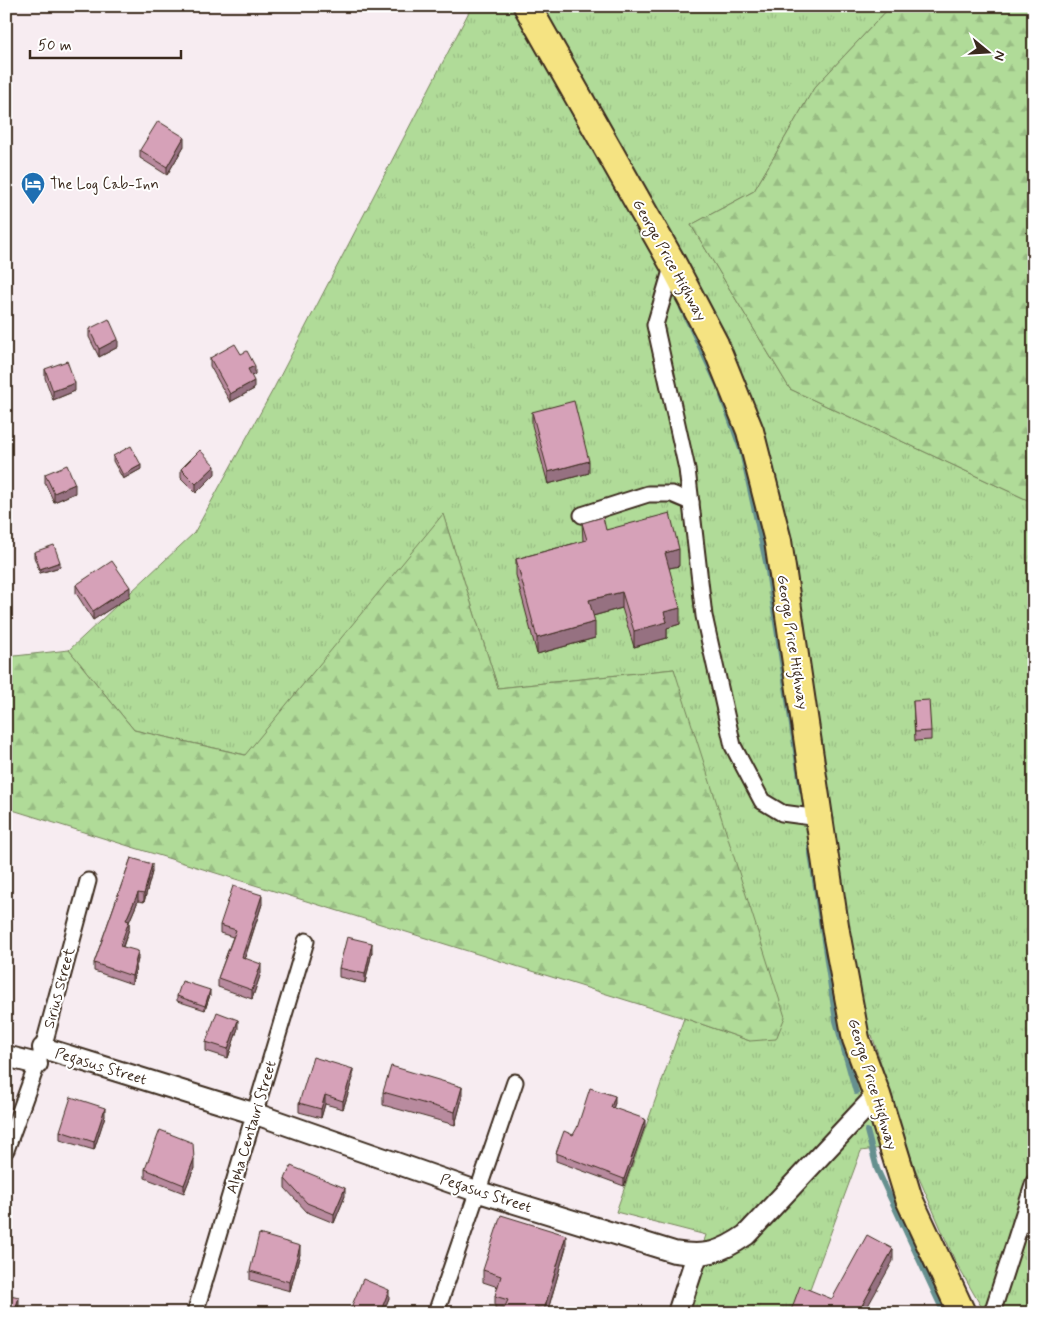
<svg xmlns="http://www.w3.org/2000/svg" width="1040" height="1319" viewBox="0 0 1040 1319" font-family="Mynerve,sans-serif">
  <defs>
    <pattern id="grass-tufts" width="24" height="20" patternUnits="userSpaceOnUse" patternTransform="scale(1.25)"><rect width="24" height="20" fill="#b0db98"/><path d="M3 7l-1-3M5 7V3M7 7l1-3M15 17l-1-3M17 17v-4M19 17l1-3" fill="none" stroke="#98bc83"/></pattern>
    <pattern id="forest-firs" width="22" height="20" patternUnits="userSpaceOnUse" patternTransform="scale(1.25)"><rect width="22" height="20" fill="#b0db98"/><path d="M5 1l3.5 6h-7zM16 11l3.5 6h-7z" fill="#98bc83"/></pattern>
  </defs>
  <rect width="100%" height="100%" fill="#f7ecf1"/>
  <filter id="ink" filterUnits="userSpaceOnUse"><feTurbulence type="fractalNoise" baseFrequency=".02" numOctaves="2"/><feDisplacementMap in="SourceGraphic" scale="10" xChannelSelector="R" yChannelSelector="G"/><feConvolveMatrix kernelMatrix="1 2 1 2 8 2 1 2 1" color-interpolation-filters="sRGB"/></filter>
  <g filter="url(#ink)">
    <polygon fill="url(#grass-tufts)" stroke="#76825b" points="472,6 891,6 814,88 754,191 691,225 790,389 1034,503 1034,1313 985,1313 955,1261 913,1164 872,1035 856,1039 882,1148 861,1151 801,1313 681,1313 706,1235 616,1212 684,1018 750,1041 674,669 498,688 443,515 246,755 134,730 69,650 194,533 274,388"/>
    <g fill="url(#forest-firs)" stroke="#76825b">
      <polygon points="891,6 1034,6 1034,503 790,389 691,225 754,191 814,88"/>
      <polygon points="443,514 498,688 674,669 785,1017 776,1039 750,1041 684,1018 6,808 6,657 69,650 134,730 245,755"/>
    </g>
    <g fill="none" stroke-linecap="round" stroke-linejoin="round">
      <g stroke="#66908f" stroke-width="6">
        <polyline points="682,308 719,387"/>
        <polyline points="722,396 742,452 768,571 802,790"/>
        <polyline points="810,847 836,1021 856,1092"/>
        <polyline points="867,1131 877,1169 944,1313"/>
      </g>
      <defs>
        <g id="minor">
          <polyline points="673,264 655,325 687,469 704,616 733,746 762,801 782,813 819,818"/>
          <polyline points="582,515 648,494 672,494 691,502"/>
          <polyline points="6,1150 43,1048 88,881"/>
          <polyline points="195,1313 306,941"/>
          <polyline points="436,1313 515,1082"/>
          <polyline points="992,1313 1034,1182"/>
        </g>
        <g id="tertiary">
          <path d="M43,1048L256,1114L476,1191L674,1252C705,1257 720,1253 746,1235L877,1095"/>
          <polyline points="6,1056 37,1064"/>
          <polyline points="678,1313 697,1255"/>
        </g>
        <polyline id="trunk" points="527,6 673,264 715,344 750,431 778,541 836,932 856,1039 877,1095 909,1199 962,1313"/>
      </defs>
      <use href="#minor" stroke="#3b2a1e" stroke-width="19"/>
      <use href="#tertiary" stroke="#3b2a1e" stroke-width="24"/>
      <use href="#trunk" stroke="#3b2a1e" stroke-width="30"/>
      <use href="#minor" stroke="#fff" stroke-width="15"/>
      <use href="#tertiary" stroke="#fff" stroke-width="20"/>
      <use href="#trunk" stroke="#f5e382" stroke-width="26"/>
    </g>
    <g fill="#b88a9e" stroke="#3b2a1e">
      <polygon points="184,146 167,175 140,158 140,150"/>
      <polygon points="89,329 118,347 99,357 89,337"/>
      <polygon points="241,354 255,374 251,376 254,389 230,402 210,366 210,358"/>
      <polygon points="45,369 75,391 53,400 45,378"/>
      <polygon points="532,412 589,473 548,484 532,425"/>
      <polygon points="113,456 141,469 123,479 113,461"/>
      <polygon points="181,469 215,474 196,493 181,478"/>
      <polygon points="45,474 75,493 54,502 45,483"/>
      <polygon points="582,523 606,530 679,566 669,568 680,624 667,628 667,638 634,647 622,608 593,616 595,638 537,654 516,575 516,559 583,541"/>
      <polygon points="34,552 60,567 40,573 34,557"/>
      <polygon points="76,585 130,596 93,620 76,593"/>
      <polygon points="913,701 931,731 931,740 915,741"/>
      <polygon points="131,858 152,872 144,902 138,901 129,922 129,929 123,947 138,959 132,984 94,971 94,963"/>
      <polygon points="262,904 245,958 261,973 252,999 218,987 218,978 233,937 220,933 220,925"/>
      <polygon points="372,952 365,983 339,977 339,968"/>
      <polygon points="210,995 205,1010 177,1001 177,996"/>
      <polygon points="238,1028 228,1058 206,1051 206,1042"/>
      <polygon points="353,1078 343,1109 325,1104 321,1118 299,1112 299,1103"/>
      <polygon points="383,1092 462,1099 455,1125 383,1105"/>
      <polygon points="615,1103 613,1108 645,1126 624,1186 556,1161 556,1153 573,1135"/>
      <polygon points="105,1116 94,1150 60,1140 60,1131"/>
      <polygon points="194,1168 184,1193 145,1178 145,1169"/>
      <polygon points="285,1179 345,1196 334,1223 307,1212 285,1188"/>
      <polygon points="566,1247 547,1313 502,1313 503,1310 495,1308 495,1296 498,1287 483,1282 483,1270"/>
      <polygon points="300,1254 290,1291 250,1280 250,1271"/>
      <polygon points="389,1298 383,1313 350,1313 350,1310"/>
    </g>
    <g fill="#967181" stroke="#3b2a1e">
      <polygon points="184,137 184,146 167,175 167,167"/>
      <polygon points="118,339 118,347 99,357 99,349"/>
      <polygon points="255,366 255,374 248,378 248,369"/>
      <polygon points="254,381 254,389 230,402 230,394"/>
      <polygon points="75,383 75,391 53,400 53,391"/>
      <polygon points="589,461 589,473 548,484 548,472"/>
      <polygon points="141,465 141,469 123,479 123,475"/>
      <polygon points="215,466 215,474 196,493 196,484"/>
      <polygon points="75,484 75,493 54,502 54,493"/>
      <polygon points="679,549 679,566 665,569 665,553"/>
      <polygon points="60,562 60,567 40,573 40,569"/>
      <polygon points="130,587 130,596 93,620 93,611"/>
      <polygon points="622,592 622,608 589,617 589,600"/>
      <polygon points="680,608 680,624 667,628 667,638 634,647 634,631 664,612"/>
      <polygon points="595,622 595,638 537,654 537,638"/>
      <polygon points="152,864 152,872 144,902 144,894"/>
      <polygon points="138,893 138,901 129,922 129,929 120,954 120,946 126,920"/>
      <polygon points="262,895 262,904 242,966 242,957"/>
      <polygon points="372,943 372,952 365,983 365,974"/>
      <polygon points="138,951 138,959 132,984 132,976"/>
      <polygon points="261,964 261,973 252,999 252,990"/>
      <polygon points="210,990 210,995 205,1010 205,1006"/>
      <polygon points="238,1020 238,1028 228,1058 228,1049"/>
      <polygon points="353,1069 353,1078 343,1109 343,1101"/>
      <polygon points="462,1087 462,1099 455,1125 455,1112"/>
      <polygon points="325,1095 325,1104 321,1118 321,1109"/>
      <polygon points="615,1096 615,1103 611,1115 611,1107"/>
      <polygon points="105,1108 105,1116 94,1150 94,1142"/>
      <polygon points="645,1119 645,1126 624,1186 624,1179"/>
      <polygon points="194,1159 194,1168 184,1193 184,1185"/>
      <polygon points="345,1188 345,1196 334,1223 334,1214"/>
      <polygon points="566,1235 566,1247 547,1313 544,1313 544,1310"/>
      <polygon points="300,1246 300,1254 290,1291 290,1282"/>
      <polygon points="893,1249 893,1261 864,1313 860,1309"/>
      <polygon points="389,1290 389,1298 383,1313 380,1313"/>
      <polygon points="19,1297 19,1305 17,1313 14,1313"/>
    </g>
    <g fill="#d6a1b8" stroke="#3b2a1e">
      <polygon points="158,121 184,137 167,167 140,150"/>
      <polygon points="109,319 118,339 99,349 89,329"/>
      <polygon points="235,344 241,354 247,351 255,366 248,369 254,381 230,394 210,358"/>
      <polygon points="67,361 75,383 53,391 45,369"/>
      <polygon points="574,401 589,461 548,472 532,412"/>
      <polygon points="131,446 141,465 123,475 113,456"/>
      <polygon points="200,450 215,466 196,484 181,469"/>
      <polygon points="67,465 75,484 54,493 45,474"/>
      <polygon points="670,513 679,549 665,553 680,608 664,612 667,622 634,631 622,592 589,600 595,622 537,638 516,559 587,540 582,523 603,517 606,530"/>
      <polygon points="54,545 60,562 40,569 34,552"/>
      <polygon points="112,561 130,587 93,611 76,585"/>
      <polygon points="929,700 931,731 915,732 913,701"/>
      <polygon points="131,858 152,864 144,894 138,893 126,920 129,921 120,946 138,951 132,976 94,963"/>
      <polygon points="233,886 262,895 242,957 261,964 252,990 218,978 236,930 220,925"/>
      <polygon points="347,937 372,943 365,974 339,968"/>
      <polygon points="182,981 210,990 205,1006 177,996"/>
      <polygon points="217,1012 238,1020 228,1049 206,1042"/>
      <polygon points="313,1057 353,1069 343,1101 325,1095 321,1109 299,1103"/>
      <polygon points="391,1066 462,1087 455,1112 383,1092"/>
      <polygon points="590,1088 615,1096 611,1107 645,1119 624,1179 556,1153 564,1131 573,1135 577,1128"/>
      <polygon points="71,1097 105,1108 94,1142 60,1131"/>
      <polygon points="160,1130 193,1143 194,1159 184,1185 145,1169"/>
      <polygon points="291,1166 345,1188 334,1214 307,1203 285,1179"/>
      <polygon points="501,1215 566,1235 544,1310 537,1308 536,1313 502,1313 508,1300 495,1296 501,1276 483,1270"/>
      <polygon points="259,1234 300,1246 290,1282 250,1271"/>
      <polygon points="867,1235 893,1249 860,1309 866,1311 865,1313 790,1313 800,1286 832,1299"/>
      <polygon points="363,1279 389,1290 380,1313 357,1313 350,1310"/>
      <polygon points="6,1294 19,1297 14,1313 6,1313"/>
    </g>
  </g>
  <defs>
    <symbol id="hotel-pin" viewBox="-11 -11 22 30"><path d="M0 17L-7.5 6A9.5 9.5 0 1 1 7.5 6Z" fill="#1f6fb2" stroke="#fff"/><path d="M-6-4.5h1.5V1H6V5H4.5V3h-9V5H-6ZM-4 0a1.8 1.8 0 1 1 3.6 0ZM.5 0V-2.5h3Q6-2.5 6 0Z" fill="#fff"/></symbol>
  </defs>
  <g fill-rule="evenodd">
    <use href="#hotel-pin" x="19" y="170" width="28" height="38"/>
  </g>
  <g text-anchor="middle" stroke-width="4" stroke-linejoin="round" paint-order="stroke">
    <g font-size="15" fill="#3b2a1e" stroke="#fff" text-anchor="start">
      <text x="50" y="189">The Log Cab-Inn</text>
    </g>
    <g font-size="15" fill="#3b2a1e" stroke="#fff">
      <text transform="translate(670 260) rotate(61)" y="5">George Price Highway</text>
      <text transform="translate(793 642) rotate(81)" y="5">George Price Highway</text>
      <text transform="translate(59 988) rotate(-75)" y="5">Sirius Street</text>
      <text transform="translate(101 1066) rotate(17)" y="5">Pegasus Street</text>
      <text transform="translate(873 1084) rotate(73)" y="5">George Price Highway</text>
      <text transform="translate(251 1127) rotate(-73)" y="5">Alpha Centauri Street</text>
      <text transform="translate(486 1193) rotate(18)" y="5">Pegasus Street</text>
    </g>
  </g>
  <rect width="1040" height="1319" fill="none" stroke="#fff" stroke-width="25"/>
  <rect x="12" y="12" width="1015" height="1294" fill="none" stroke="#3b2a1e" stroke-width="2" filter="url(#ink)"/>
  <g transform="translate(988 52) rotate(108)" stroke="#ffffff" stroke-width="4" paint-order="stroke">
  <path d="M0-4L9 19L0 12L-9 19Z" fill="#3b2a1e"/>
  <text y="-8" font-size="14" font-weight="bold" text-anchor="middle" fill="#3b2a1e">N</text>
  </g>
  <path d="M30 50v8h151v-8" fill="none" stroke="#3b2a1e" stroke-width="2.5"/>
  <text x="38" y="50" font-size="15" fill="#3b2a1e" stroke="#ffffff" stroke-width="4" paint-order="stroke">50 m</text>
</svg>
